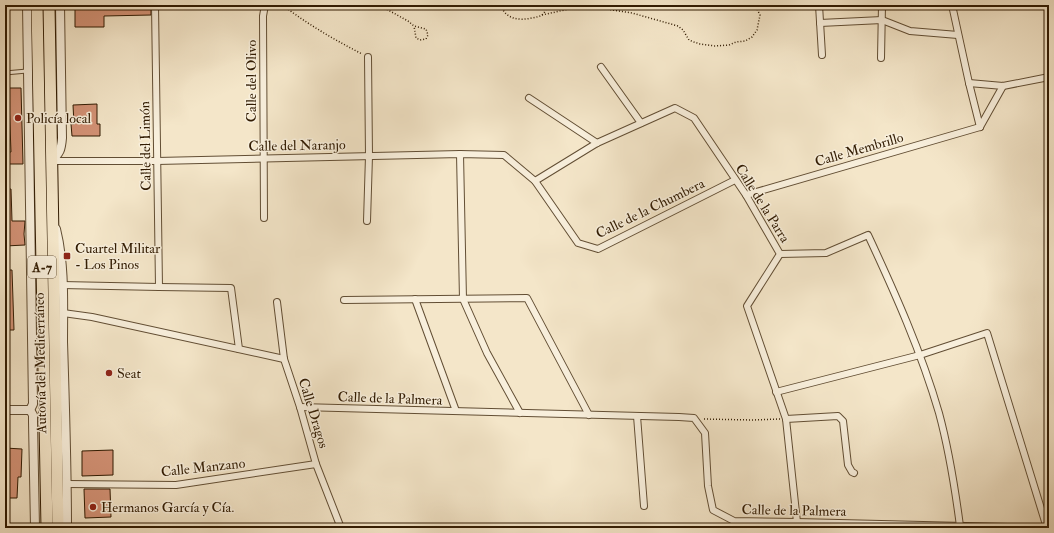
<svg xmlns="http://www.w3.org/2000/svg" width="1054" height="533" viewBox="0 0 1054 533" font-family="'IM FELL Double Pica',serif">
  <rect width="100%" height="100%" fill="#f4e6c9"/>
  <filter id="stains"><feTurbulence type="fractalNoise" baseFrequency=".005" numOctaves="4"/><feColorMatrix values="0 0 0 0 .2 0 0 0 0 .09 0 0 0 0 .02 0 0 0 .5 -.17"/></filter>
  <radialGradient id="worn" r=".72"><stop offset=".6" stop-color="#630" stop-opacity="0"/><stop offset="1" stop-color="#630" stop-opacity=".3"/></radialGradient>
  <g fill="#d39276" stroke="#311b02">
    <polygon points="75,5 151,5 151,15 104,16 104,27 75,27"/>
    <polygon points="5,88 21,88 23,164 5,164 5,152 11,152 9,101 5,101"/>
    <polygon points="97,104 97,124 100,124 100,136 72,136 71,124 74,124 73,105"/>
    <polygon points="5,189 11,189 12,221 25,221 24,234 25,245 5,246"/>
    <polygon points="5,270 12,270 14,330 5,330"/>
    <polygon points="5,448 22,449 21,477 18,477 17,498 5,498"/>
    <polygon points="113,450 113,475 82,476 82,451"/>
    <polygon points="84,489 110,489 111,517 85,518"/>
  </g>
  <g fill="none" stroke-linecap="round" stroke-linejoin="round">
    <defs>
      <g id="service">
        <polyline points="5,73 27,71"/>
        <polyline points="5,526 6,528"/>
      </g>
      <g id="minor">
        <polyline points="155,5 159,287"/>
        <polyline points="819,5 822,55"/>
        <polyline points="952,5 969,83 980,127"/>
        <polyline points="820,23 882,20 910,31 958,35"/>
        <polyline points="881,58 882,5"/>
        <polyline points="601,67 641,123"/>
        <polyline points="969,83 1003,86 1049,77"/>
        <polyline points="529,98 597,143"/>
        <polyline points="980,127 1003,86"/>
        <polyline points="460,154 463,299 487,353 520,413"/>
        <polyline points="51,161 157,161 460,154 504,155 535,181 578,243 598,249 735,180"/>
        <polyline points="535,181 597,143 675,108 694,118 746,195 780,254 747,306 786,419 797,522"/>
        <polyline points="746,195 980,127"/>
        <polyline points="264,218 263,16 265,5"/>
        <polyline points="367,221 369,156 368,57"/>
        <path d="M780,254L826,253L868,235C895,293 921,351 939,413C949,450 955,488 960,526"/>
        <polyline points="62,285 159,287 231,288 239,349"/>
        <polyline points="415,299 456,411"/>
        <polyline points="344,300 527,298 589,415"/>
        <polyline points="277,302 284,359 300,407 316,464 341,528"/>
        <polyline points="63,313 92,317 284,359"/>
        <polyline points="776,392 920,355 987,333 1047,528"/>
        <polyline points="300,407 679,417 694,418 705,433 708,486 713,510 734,521 797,522 1045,528"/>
        <polyline points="637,416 644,506"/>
        <polyline points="786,419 838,416 843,421 848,465 852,472 854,473"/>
        <polyline points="67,484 176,485 316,464"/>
      </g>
      <g id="tertiary">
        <polyline points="27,5 33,404 30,410"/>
        <path d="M51,161C60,153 61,150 62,138L60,5"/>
        <path d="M56,229C65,265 63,305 63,342C65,404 67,466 67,528"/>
        <polyline points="5,410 30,410"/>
        <polyline points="30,410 33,415 33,422 35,528"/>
      </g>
      <g id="trunk">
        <polyline points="37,5 47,528"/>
        <polyline points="49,5 58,528"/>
      </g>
    </defs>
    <use href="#service" stroke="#624e34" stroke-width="5"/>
    <use href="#minor" stroke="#624e34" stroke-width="8"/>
    <use href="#tertiary" stroke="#624e34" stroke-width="10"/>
    <use href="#trunk" stroke="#311b02" stroke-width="13"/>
    <g stroke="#311b02" stroke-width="1.5" stroke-dasharray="1 2" stroke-linecap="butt">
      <path d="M285,5V7C309,25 335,40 362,54"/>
      <polyline points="379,5 408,21 414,26 426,29 428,35 426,39 420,40 416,38 414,26"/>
      <path d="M501,5C505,19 519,21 532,18C536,17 540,17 543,14C546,11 546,8 547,5"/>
      <polyline points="575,5 587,7 590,5"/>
      <polyline points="542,15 569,9 593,7 632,13 678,26 683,30 689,40 694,42 700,44 715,46 729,45 736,42 745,41 752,37 757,30 760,15 755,5"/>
      <polyline points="704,419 752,420 780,419"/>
    </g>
    <use href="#service" stroke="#f8efdc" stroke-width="3"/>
    <use href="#minor" stroke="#f8efdc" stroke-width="6"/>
    <use href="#tertiary" stroke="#f8efdc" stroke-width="8"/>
    <use href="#trunk" stroke="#f4e6c9" stroke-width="11"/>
  </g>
  <g fill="#8f2418" stroke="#f8efdc" stroke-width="1.5">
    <circle cx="18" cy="118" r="4"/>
    <rect x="63" y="252" width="8" height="8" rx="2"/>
    <circle cx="109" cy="373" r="4"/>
    <circle cx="93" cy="507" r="4"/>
  </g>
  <g text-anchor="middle" stroke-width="3" stroke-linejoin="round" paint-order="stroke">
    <rect fill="#f8efdc" stroke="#6d5b43" stroke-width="1" x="28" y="256" width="28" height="22" rx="3"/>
    <g font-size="13" font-weight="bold" fill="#311b02">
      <text x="42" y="272">A-7</text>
    </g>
    <g font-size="14" fill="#311b02" stroke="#f8efdc">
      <text transform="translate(251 81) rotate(-90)" y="5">Calle del Olivo</text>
      <text transform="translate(297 145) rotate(-1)" y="5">Calle del Naranjo</text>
      <text transform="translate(145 146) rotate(-91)" y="5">Calle del Limón</text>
      <text transform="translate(859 149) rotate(-16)" y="5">Calle Membrillo</text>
      <text transform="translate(763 203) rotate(58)" y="5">Calle de la Parra</text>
      <text transform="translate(650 208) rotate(-26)" y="5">Calle de la Chumbera</text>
      <text transform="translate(40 363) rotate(-91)" y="5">Autovía del Mediterráneo</text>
      <text transform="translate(390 398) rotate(2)" y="5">Calle de la Palmera</text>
      <text transform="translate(314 413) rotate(73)" y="5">Calle Dragos</text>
      <text transform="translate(203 467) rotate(-6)" y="5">Calle Manzano</text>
      <text transform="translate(794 510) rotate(1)" y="5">Calle de la Palmera</text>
    </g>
    <g font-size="14" fill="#311b02" stroke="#f8efdc" text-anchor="start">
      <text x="26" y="123">Policía local</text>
      <text x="75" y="253">Cuartel Militar<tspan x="75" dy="16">- Los Pinos</tspan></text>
      <text x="117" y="378">Seat</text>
      <text x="101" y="512">Hermanos García y Cía.</text>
    </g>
  </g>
  <rect width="1054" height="533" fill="none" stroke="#f4e6c9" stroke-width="20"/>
  <rect x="6" y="6" width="1042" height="521" fill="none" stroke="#311b02" stroke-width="2"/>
  <rect x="10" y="10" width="1034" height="513" fill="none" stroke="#311b02"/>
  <rect width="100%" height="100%" filter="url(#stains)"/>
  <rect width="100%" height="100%" fill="url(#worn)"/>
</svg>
